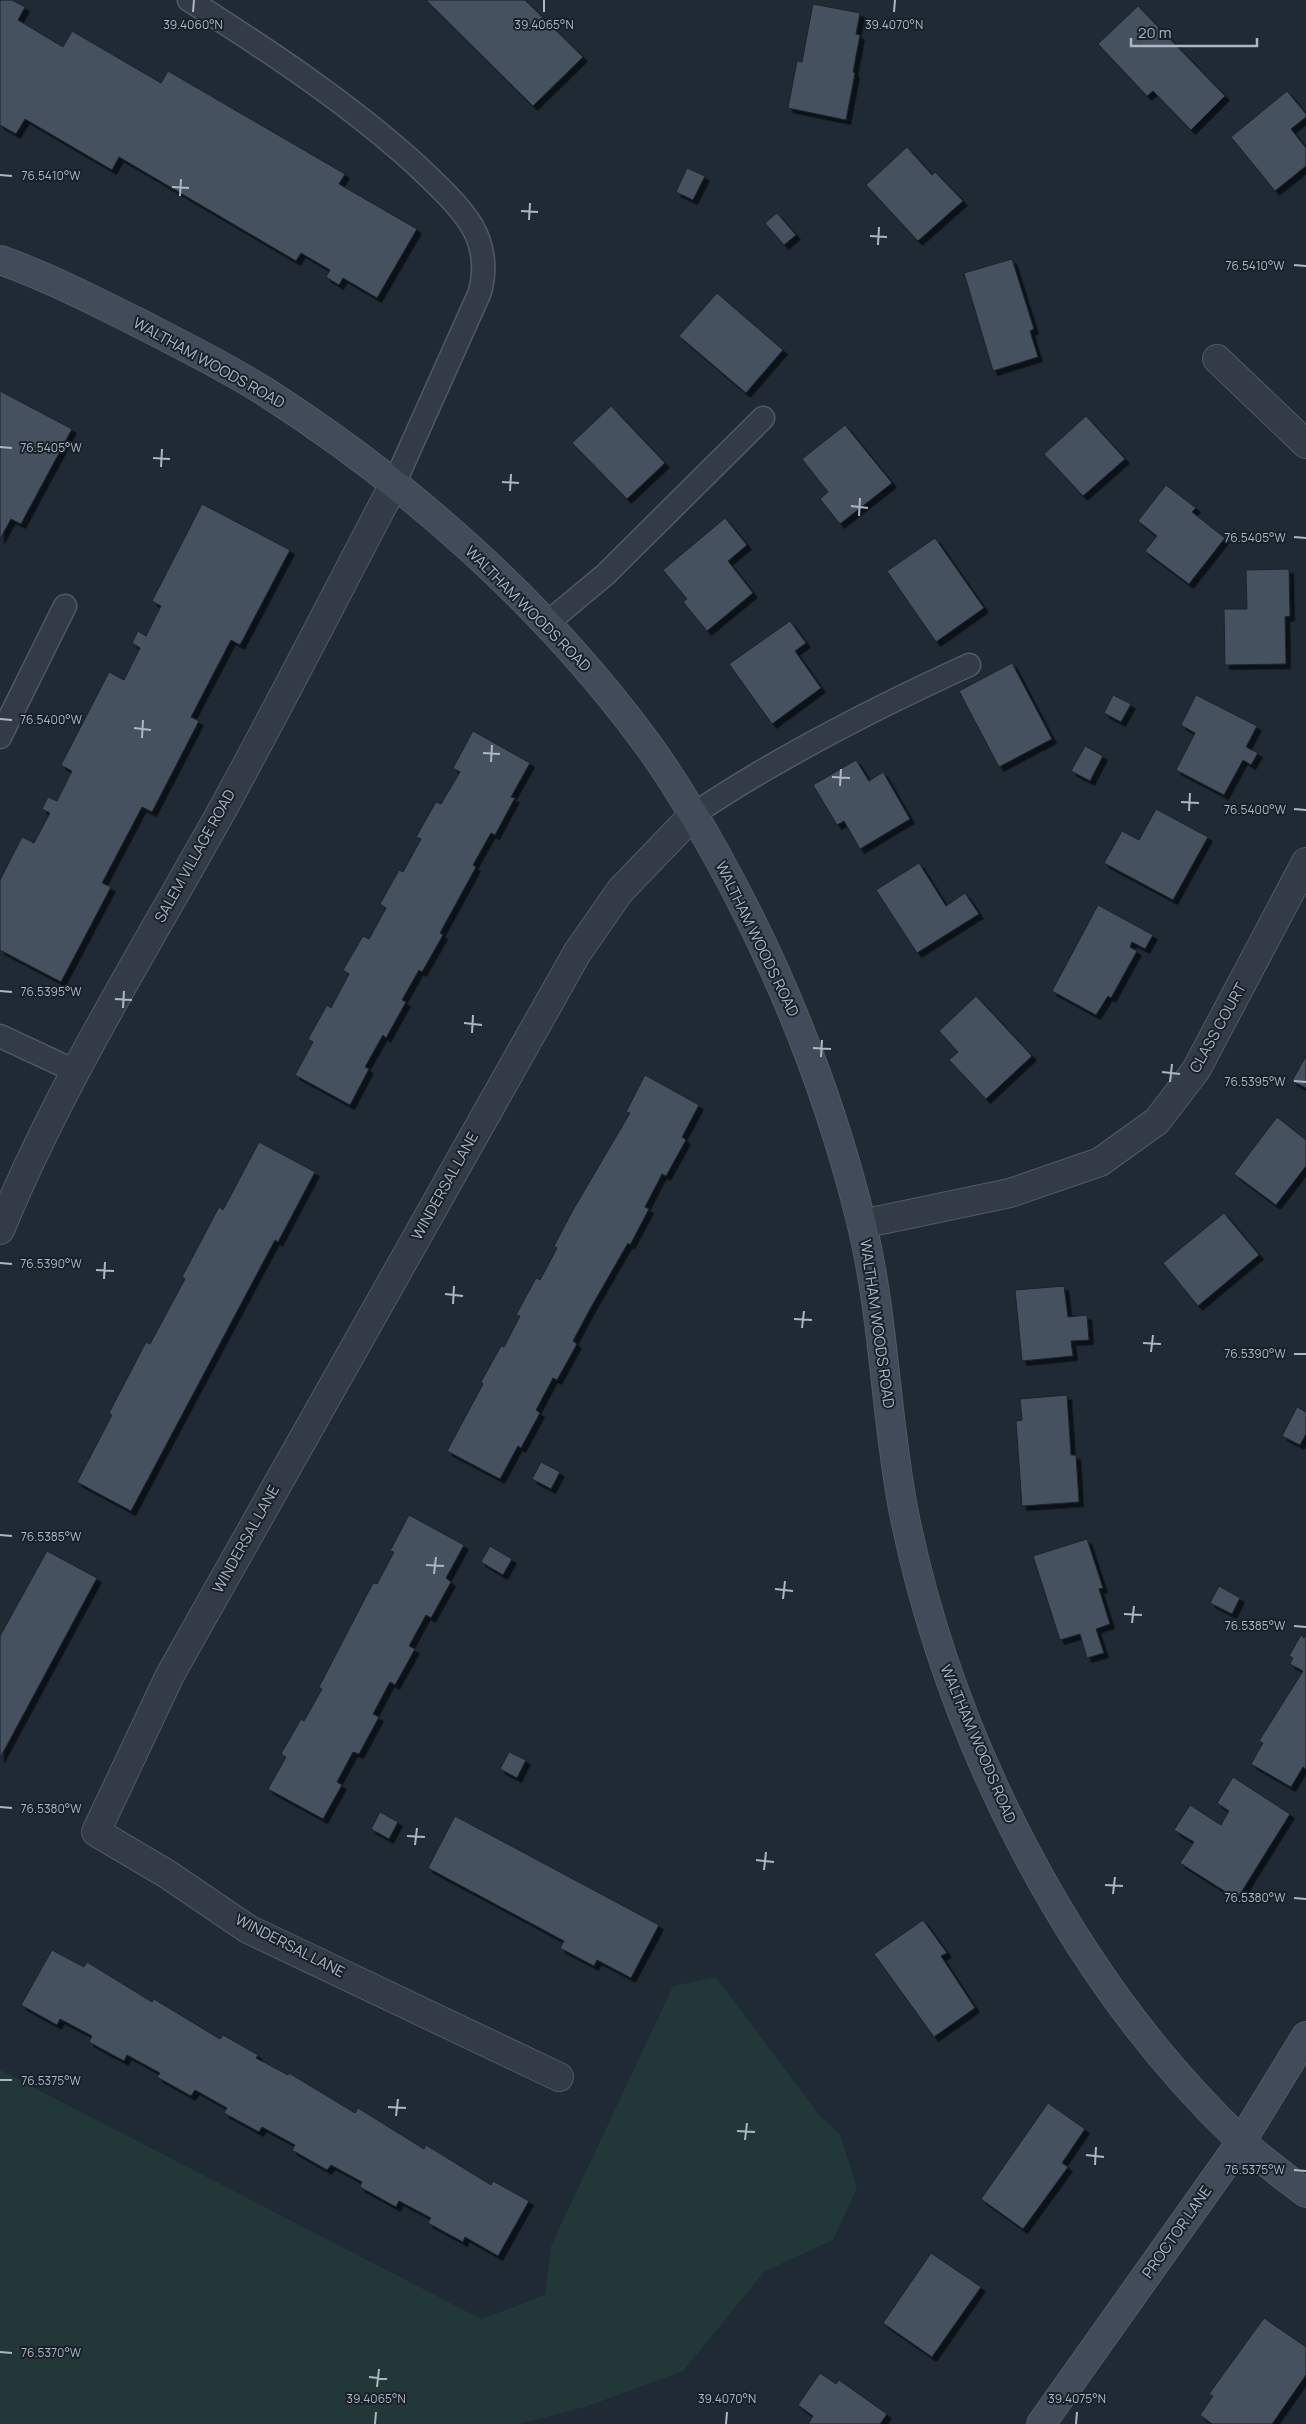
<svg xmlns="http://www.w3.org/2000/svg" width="1306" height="2424" viewBox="0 0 1306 2424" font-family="Manrope,sans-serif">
  <defs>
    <filter id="shadow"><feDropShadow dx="4.5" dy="4.5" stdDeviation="0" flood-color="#0009"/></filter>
  </defs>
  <rect width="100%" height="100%" fill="#1f2a35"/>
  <polygon fill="#223737" points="716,1977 819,2115 840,2134 857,2188 833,2240 765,2271 683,2371 588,2406 520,2424 0,2424 0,2070 481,2319 545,2295 551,2246 673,1986"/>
  <g fill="#45515f" stroke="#1a232c" filter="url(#shadow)">
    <polygon points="0,0 12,0 25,7 18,20 63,47 72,31 161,83 168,71 345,174 339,184 417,229 377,298 343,278 339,285 326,277 330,270 301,253 296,261 119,157 112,170 25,119 16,134 0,125"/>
    <polygon points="426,0 525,0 583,57 533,106"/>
    <polygon points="813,4 860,13 856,34 860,35 853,72 855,73 846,120 788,108 797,61 802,62"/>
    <polygon points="1138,6 1225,96 1191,130 1153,91 1147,96 1098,44"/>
    <polygon points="1287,91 1306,114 1306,117 1291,129 1306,148 1306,166 1275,191 1231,137"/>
    <polygon points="907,147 932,175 935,172 963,201 918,241 866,185"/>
    <polygon points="687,168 705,176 693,200 676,192"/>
    <polygon points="777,213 796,235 784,245 765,223"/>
    <polygon points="1012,259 1034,329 1030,331 1038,357 993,371 964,273"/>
    <polygon points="717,293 783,350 746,393 679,336"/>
    <polygon points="0,391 72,429 21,524 11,519 0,539"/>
    <polygon points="611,406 665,463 627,499 572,443"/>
    <polygon points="1086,416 1125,459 1083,496 1044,454"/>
    <polygon points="845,425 892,483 840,524 820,499 828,492 802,459"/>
    <polygon points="1166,485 1196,508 1192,512 1225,538 1189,584 1145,551 1157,536 1138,521"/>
    <polygon points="202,504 290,550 240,645 231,640 191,717 199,721 152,812 142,807 102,883 111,887 61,982 0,950 0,880 22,837 34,843 50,813 42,809 48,797 57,801 72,771 61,765 109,672 124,680 140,648 132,643 138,631 146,636 161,606 152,601"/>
    <polygon points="725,518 747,545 728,561 753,593 707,631 683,602 687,599 663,570"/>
    <polygon points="935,538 984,608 936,642 887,571"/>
    <polygon points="1289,569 1290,616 1285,617 1286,664 1225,665 1224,609 1247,609 1246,570"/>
    <polygon points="790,621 806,643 795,651 821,688 772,724 729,664"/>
    <polygon points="1012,663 1052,739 999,767 959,691"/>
    <polygon points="1113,695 1131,704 1121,722 1104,713"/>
    <polygon points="1196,695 1257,726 1246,747 1258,753 1251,765 1243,760 1224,795 1176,770 1195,733 1181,725"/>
    <polygon points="473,731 530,763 511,797 515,798 495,835 491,833 473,865 476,867 440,933 443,935 422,972 419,970 402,1000 406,1002 386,1038 383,1035 365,1067 369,1069 350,1105 295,1075 313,1042 308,1039 327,1005 331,1008 349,974 343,970 363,936 369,939 386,908 380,904 399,870 403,872 421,839 416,837 436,802 441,804 460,772 453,768"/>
    <polygon points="1085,746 1103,756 1090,781 1071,771"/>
    <polygon points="856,760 869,781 883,772 910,819 860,849 844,821 837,825 813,785"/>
    <polygon points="1156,809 1208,837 1173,900 1104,863 1122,831 1139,840"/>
    <polygon points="919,863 946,906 965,893 979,914 917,953 876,890"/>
    <polygon points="1098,905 1153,935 1145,949 1132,942 1130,947 1137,951 1111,998 1108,996 1096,1015 1052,991"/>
    <polygon points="976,996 1032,1056 986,1099 949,1060 958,1052 939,1031"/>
    <polygon points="1306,1056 1306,1088 1292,1081"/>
    <polygon points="645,1075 699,1105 682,1137 686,1140 666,1176 662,1174 645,1207 649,1209 630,1245 628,1243 590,1309 573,1341 577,1344 557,1380 553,1378 536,1410 540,1413 521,1448 518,1446 500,1479 447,1451 483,1384 481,1382 501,1346 504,1347 520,1316 516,1315 536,1278 540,1280 557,1248 554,1246 573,1210 630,1113 626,1112"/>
    <polygon points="1277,1117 1306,1140 1306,1166 1276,1205 1234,1174"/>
    <polygon points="259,1142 315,1172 278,1242 275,1240 131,1511 77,1482 112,1415 109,1413 146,1342 150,1344 185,1279 182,1277 219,1207 223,1210"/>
    <polygon points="1224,1213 1259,1255 1198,1306 1163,1263"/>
    <polygon points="1064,1286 1068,1317 1087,1315 1089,1340 1071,1341 1073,1356 1022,1361 1015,1290"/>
    <polygon points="1067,1395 1071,1455 1076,1455 1079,1502 1022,1506 1016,1421 1022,1420 1020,1399"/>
    <polygon points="1297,1407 1306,1412 1306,1434 1300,1445 1282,1436"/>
    <polygon points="541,1462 560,1472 551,1489 532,1479"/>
    <polygon points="409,1515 464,1545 446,1578 451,1582 431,1618 426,1615 409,1646 415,1649 395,1685 390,1682 373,1714 379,1717 359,1754 353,1752 337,1782 342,1785 323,1819 268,1789 286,1757 281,1754 301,1719 304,1721 322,1689 319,1687 373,1583 377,1584 394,1552 390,1551"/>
    <polygon points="1087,1539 1103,1588 1099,1589 1110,1624 1096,1629 1104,1653 1087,1658 1080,1634 1060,1640 1033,1556"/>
    <polygon points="490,1546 512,1559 503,1575 481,1562"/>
    <polygon points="47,1551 97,1578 0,1758 0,1636"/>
    <polygon points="1219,1586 1240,1598 1232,1614 1210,1603"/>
    <polygon points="1301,1635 1304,1638 1306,1635 1306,1769 1303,1767 1291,1787 1251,1764 1263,1743 1259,1741 1303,1671 1290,1664 1293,1658 1289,1656"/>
    <polygon points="509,1752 526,1760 517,1778 500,1769"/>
    <polygon points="1233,1777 1290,1814 1237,1899 1180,1863 1194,1842 1174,1830 1190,1805 1221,1825 1229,1811 1217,1803"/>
    <polygon points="380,1812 398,1822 389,1839 371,1829"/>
    <polygon points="455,1816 659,1925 631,1978 597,1960 594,1966 560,1948 564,1941 428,1868"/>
    <polygon points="923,1920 947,1953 941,1956 975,2008 934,2037 874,1954"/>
    <polygon points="52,1950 84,1967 87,1962 152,2002 154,1999 220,2039 223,2035 258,2055 256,2058 288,2075 289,2073 355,2113 358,2108 424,2149 426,2145 491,2185 493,2181 529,2201 498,2256 465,2237 463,2242 428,2223 431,2218 399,2201 396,2207 360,2187 362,2182 331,2165 327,2170 292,2150 295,2145 262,2127 259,2132 224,2113 227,2108 195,2090 191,2096 157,2077 160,2073 127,2055 124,2061 89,2042 92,2036 60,2019 57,2025 21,2005"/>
    <polygon points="1048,2103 1085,2129 1062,2163 1068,2167 1023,2229 981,2199"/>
    <polygon points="931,2253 981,2287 932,2357 883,2323"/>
    <polygon points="1264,2318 1306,2347 1306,2375 1272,2424 1212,2424 1200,2415 1213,2396 1209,2394"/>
    <polygon points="820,2373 836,2384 839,2380 887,2414 880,2424 808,2424 813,2416 798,2405"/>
  </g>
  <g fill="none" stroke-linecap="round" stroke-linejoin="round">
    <defs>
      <g id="lane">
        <path d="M189,0C266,49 344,100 413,162C432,180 458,203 472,226C484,247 486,269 480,292L394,484"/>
        <polyline points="546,624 606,574 763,418"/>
        <polyline points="0,737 65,606"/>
        <path d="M694,814C780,756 875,708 969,665"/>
        <polyline points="0,1036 75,1071"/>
      </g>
      <g id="street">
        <polyline points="1217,359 1306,444"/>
        <polyline points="862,1224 1010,1193 1100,1162 1157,1121 1196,1070 1306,862"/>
        <path d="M0,1230C60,1084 144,951 220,814C280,705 336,594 394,484"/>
        <polyline points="559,2077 248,1929 167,1874 96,1832 170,1675 577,953 620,891 694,814"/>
      </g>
      <g id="secondary">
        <path d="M0,260C46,276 91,299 135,321C178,343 223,365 264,391C408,483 541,601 643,738C670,774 693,813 715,852C779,967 828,1089 860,1217C884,1312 885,1412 903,1508C948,1737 1070,1978 1239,2139C1260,2159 1284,2176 1306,2193"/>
        <polyline points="1041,2424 1241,2142 1306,2036"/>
      </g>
    </defs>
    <use href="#lane" stroke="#505a64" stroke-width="25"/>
    <use href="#street" stroke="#505a64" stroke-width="30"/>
    <use href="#secondary" stroke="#505a64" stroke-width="30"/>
    <use href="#lane" stroke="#333c46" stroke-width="22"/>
    <use href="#street" stroke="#333c46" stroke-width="28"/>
    <use href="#secondary" stroke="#414b59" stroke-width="28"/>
  </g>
  <path fill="none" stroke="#adb7c3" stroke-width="2" d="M193,12L194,0M544,12V0M894,12L895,0M0,175L12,176M172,187L189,188M180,196L181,179M521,211L538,212M529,220L530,203M870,236L887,237M878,245L879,227M1294,265L1306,266M0,447L12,448M153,458L170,459M161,467L162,449M502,482L519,483M510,491L511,474M851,506L868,508M859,516L860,498M1294,537L1306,538M0,719L12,720M134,728L151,730M142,738L143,720M483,753L500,754M491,762L492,745M832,777L850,778M840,786L841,769M1181,802L1199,803M1294,809L1306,810M1189,811L1190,793M0,991L12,992M115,999L132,1000M123,1008L124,991M464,1023L482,1025M472,1033L473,1015M813,1048L831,1049M821,1057L822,1040M1162,1072L1180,1074M1294,1081L1306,1082M1170,1082L1172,1064M0,1263L12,1264M96,1270L114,1271M104,1279L105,1262M445,1294L463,1296M453,1304L454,1286M794,1319L812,1320M802,1328L804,1311M1143,1343L1161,1344M1151,1352L1153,1335M1294,1354H1306M0,1535L12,1536M426,1565L444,1566M434,1574L436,1557M775,1589L793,1591M783,1599L785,1581M1124,1614L1142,1615M1132,1623L1134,1606M1294,1626L1306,1627M0,1807L12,1808M407,1836L425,1837M415,1845L417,1828M756,1860L774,1862M764,1870L766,1852M1105,1885L1123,1886M1113,1894L1115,1877M1294,1898L1306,1899M0,2080H12M388,2107L406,2108M396,2116L398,2099M737,2131L755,2132M745,2140L747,2123M1086,2155L1104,2157M1095,2165L1096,2147M1294,2170L1306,2171M0,2352L12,2353M369,2377L387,2379M377,2387L379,2369M375,2424L376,2412M726,2424L727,2412M1076,2424L1077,2412"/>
  <g text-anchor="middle" stroke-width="4" stroke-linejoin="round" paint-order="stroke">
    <g font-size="15" fill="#adb7c3" stroke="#18212a">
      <text transform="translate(209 363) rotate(29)" y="5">WALTHAM WOODS ROAD</text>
      <text transform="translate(528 609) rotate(45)" y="5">WALTHAM WOODS ROAD</text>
      <text transform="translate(195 856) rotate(-61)" y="5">SALEM VILLAGE ROAD</text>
      <text transform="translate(757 939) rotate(64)" y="5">WALTHAM WOODS ROAD</text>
      <text transform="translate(1218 1028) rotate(-61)" y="5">CLASS COURT</text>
      <text transform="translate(445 1186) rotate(-61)" y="5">WINDERSAL LANE</text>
      <text transform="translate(877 1324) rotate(82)" y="5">WALTHAM WOODS ROAD</text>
      <text transform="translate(246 1539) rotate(-61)" y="5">WINDERSAL LANE</text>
      <text transform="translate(978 1744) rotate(67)" y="5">WALTHAM WOODS ROAD</text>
      <text transform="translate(290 1946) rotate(27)" y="5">WINDERSAL LANE</text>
      <text transform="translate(1177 2232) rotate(-55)" y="5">PROCTOR LANE</text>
    </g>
  </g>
  <g font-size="12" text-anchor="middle" fill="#adb7c3" stroke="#18212a" stroke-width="4" stroke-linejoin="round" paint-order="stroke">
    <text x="193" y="29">39.4060°N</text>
    <text x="544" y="29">39.4065°N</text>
    <text x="894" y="29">39.4070°N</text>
    <text x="51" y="180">76.5410°W</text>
    <text x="1255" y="270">76.5410°W</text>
    <text x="51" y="452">76.5405°W</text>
    <text x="1255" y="542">76.5405°W</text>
    <text x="51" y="724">76.5400°W</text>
    <text x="1255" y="814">76.5400°W</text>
    <text x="51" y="996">76.5395°W</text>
    <text x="1255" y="1086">76.5395°W</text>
    <text x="51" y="1268">76.5390°W</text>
    <text x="1255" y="1358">76.5390°W</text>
    <text x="51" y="1541">76.5385°W</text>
    <text x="1255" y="1630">76.5385°W</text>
    <text x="51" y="1813">76.5380°W</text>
    <text x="1255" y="1902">76.5380°W</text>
    <text x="51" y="2085">76.5375°W</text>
    <text x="1255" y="2174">76.5375°W</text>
    <text x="51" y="2357">76.5370°W</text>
    <text x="376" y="2403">39.4065°N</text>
    <text x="727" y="2403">39.4070°N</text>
    <text x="1077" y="2403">39.4075°N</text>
  </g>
  <path d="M1131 38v8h126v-8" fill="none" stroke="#adb7c3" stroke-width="2.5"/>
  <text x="1138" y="38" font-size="15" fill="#adb7c3" stroke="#18212a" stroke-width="4" paint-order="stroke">20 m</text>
</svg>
